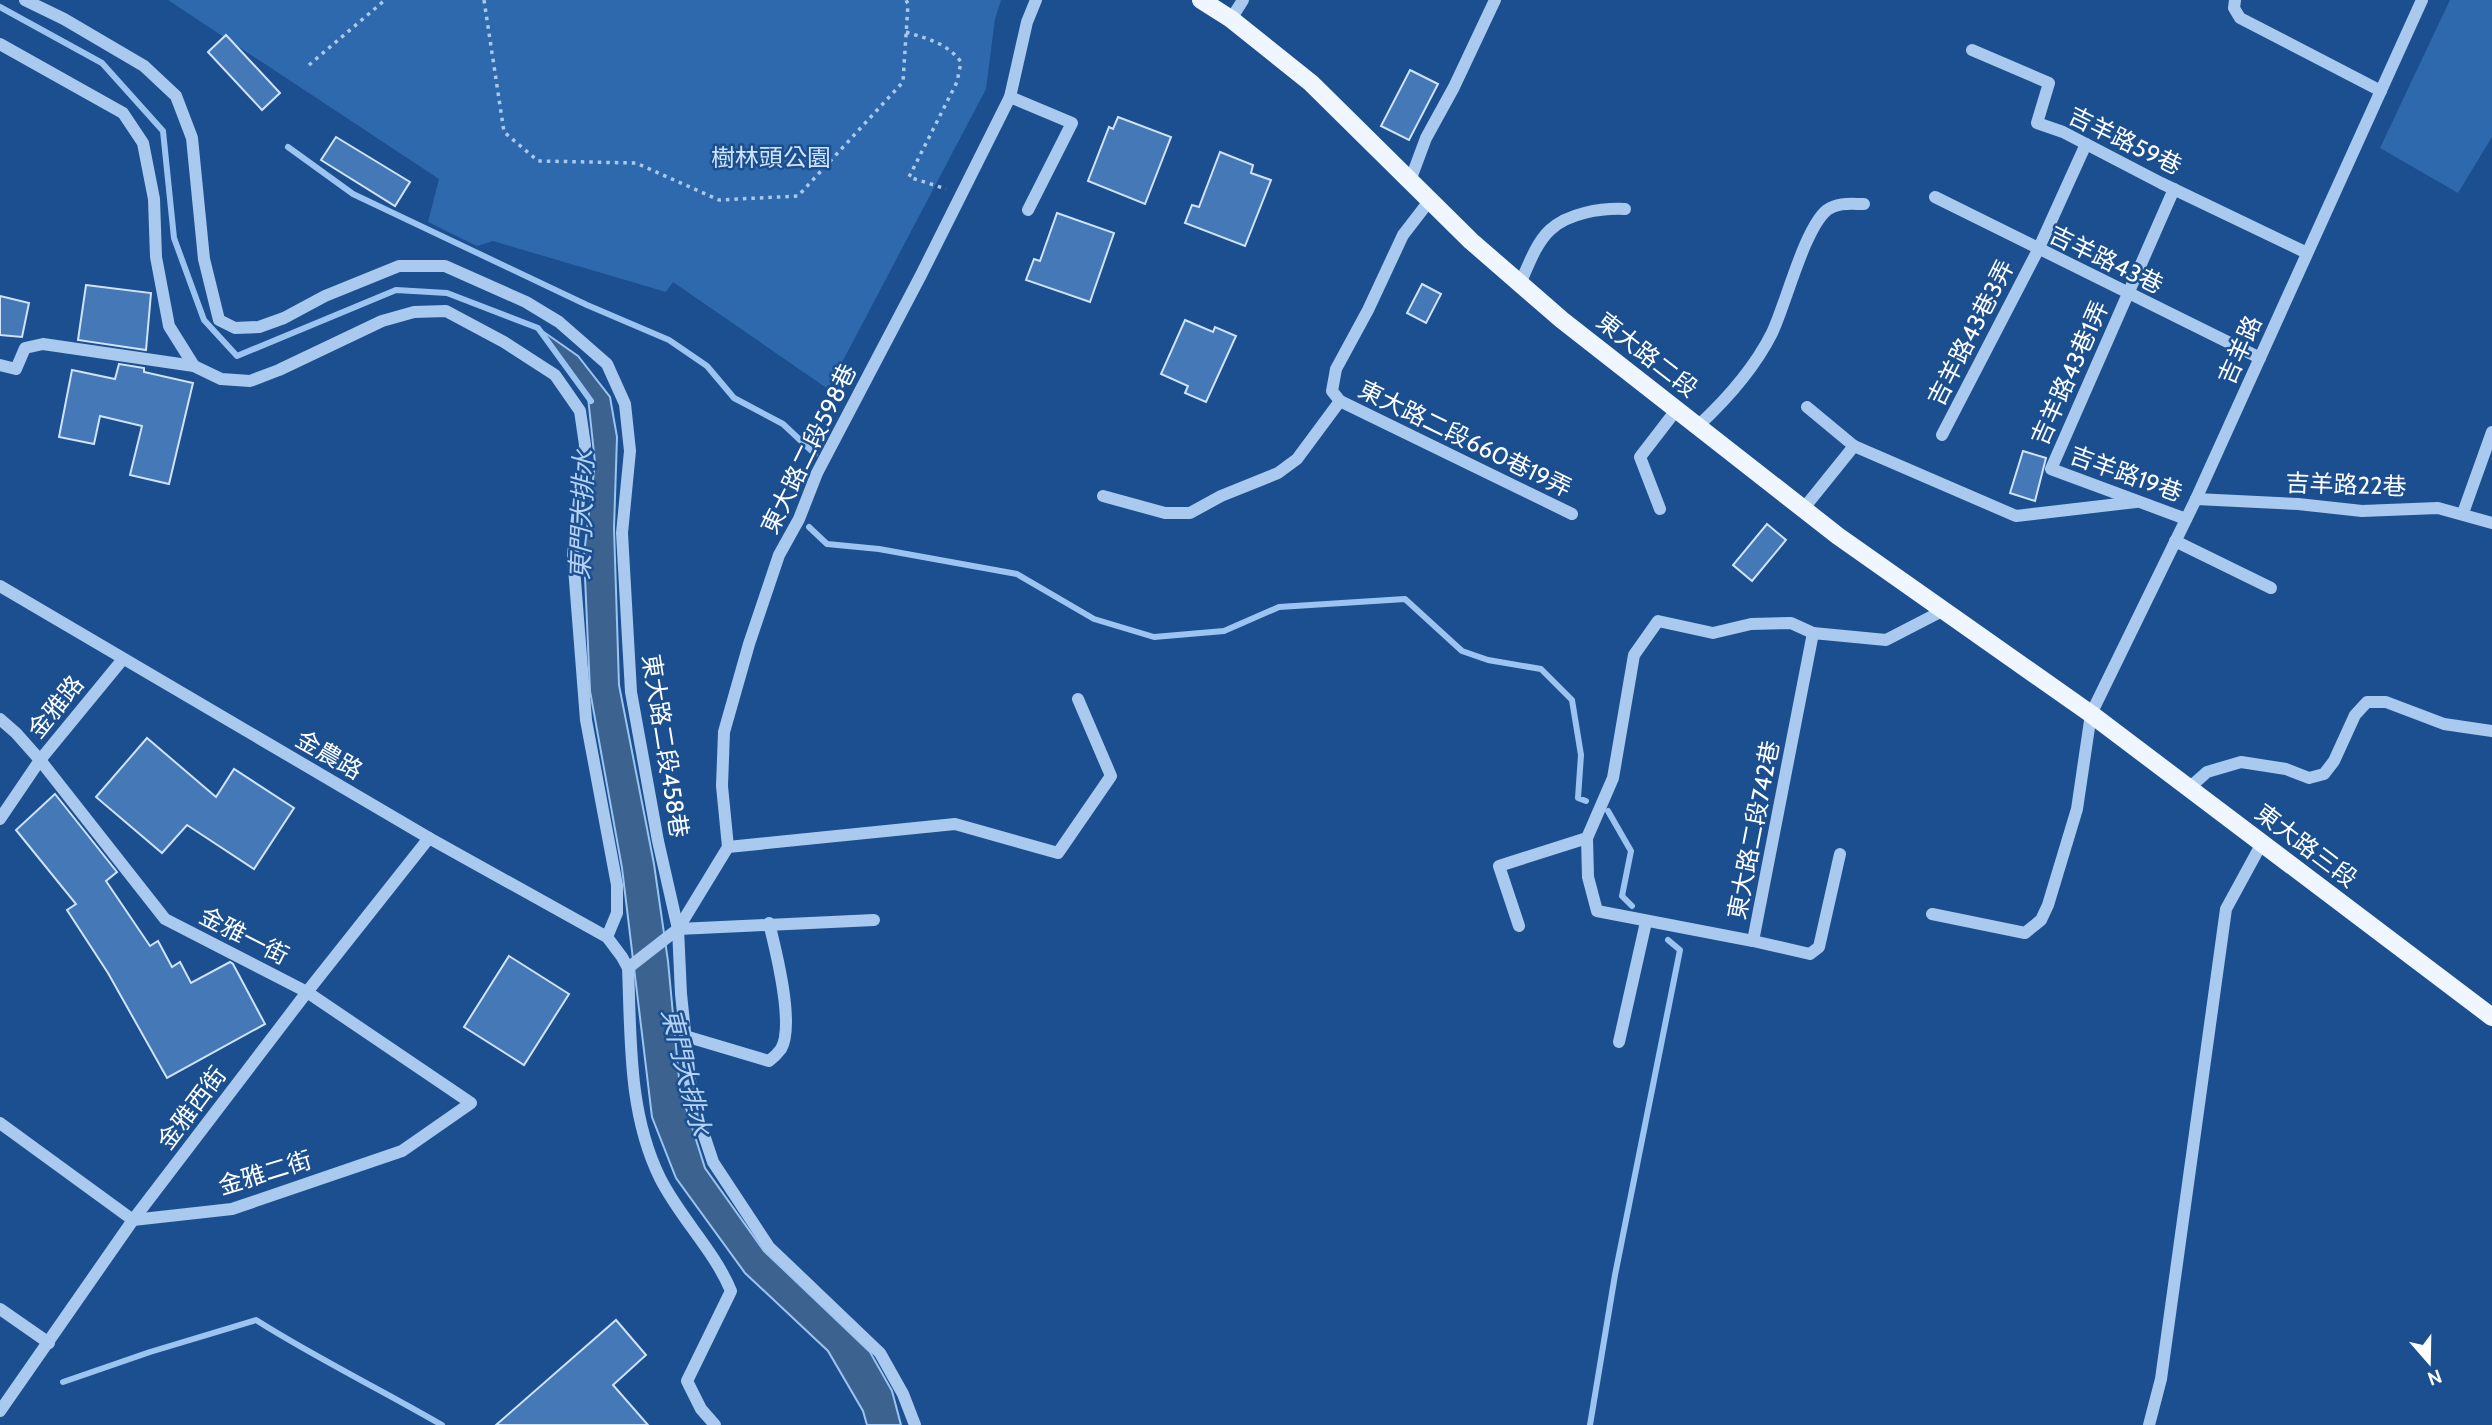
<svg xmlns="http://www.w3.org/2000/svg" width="2492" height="1425" viewBox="0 0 2492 1425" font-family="Cabin,'Noto Sans TC',sans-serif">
  <rect width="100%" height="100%" fill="#1b4f8f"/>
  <g fill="#2e69ad">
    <polygon points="168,0 1001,0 995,19 986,89 828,389 673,282 666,292 493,241 477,246 428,222 439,179"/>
    <polygon points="2450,0 2492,0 2492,137 2458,193 2380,148"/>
  </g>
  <polygon fill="#3c6290" stroke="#9cc4f0" stroke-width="2" points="538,328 578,356 610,397 617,437 614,528 619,685 654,864 668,961 680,1089 705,1168 764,1251 870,1352 892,1391 901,1425 867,1425 863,1411 828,1351 745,1273 676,1178 652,1117 622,868 590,691 584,554 595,463 588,397"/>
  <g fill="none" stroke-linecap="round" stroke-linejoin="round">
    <g stroke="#9cc4f0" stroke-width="6">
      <polyline points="0,7 102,63 163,131 174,238 204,320 237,356 396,290 447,293 538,328 591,401"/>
      <polyline points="288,147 353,194 587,305 669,340 707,366 734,398 783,424 815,454"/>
      <polyline points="809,527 827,544 879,549 1017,574 1094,619 1154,637 1224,631 1279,607 1405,599 1462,651 1488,660 1541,669 1572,700 1581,755 1578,798 1586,801"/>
      <polyline points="1608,811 1631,851 1622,896 1632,906"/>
      <path d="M63,1382L150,1352L256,1320C316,1358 380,1389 442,1425"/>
      <polyline points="1590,1425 1615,1275 1680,950 1668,940"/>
    </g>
  </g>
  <g fill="#4478b7" stroke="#cfe3fa" stroke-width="2">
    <polygon points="226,35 280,93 262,110 208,52"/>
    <polygon points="1410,70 1438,84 1409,140 1381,126"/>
    <polygon points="1118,117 1171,137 1145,204 1088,181 1109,127 1113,129"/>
    <polygon points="336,137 410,182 395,206 321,160"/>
    <polygon points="1220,152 1253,165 1251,173 1271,180 1245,246 1185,223 1192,205 1199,207"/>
    <polygon points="1057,213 1114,233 1090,302 1026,280 1034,259 1040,261"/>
    <polygon points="1422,284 1441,294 1426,323 1407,313"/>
    <polygon points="86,285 151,293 146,350 78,340"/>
    <polygon points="0,296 29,303 22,337 0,335"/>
    <polygon points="1185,320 1213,332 1215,327 1236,336 1206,402 1185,393 1188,386 1161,374"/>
    <polygon points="119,364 144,368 144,372 193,383 169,484 130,475 142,426 100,416 94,444 59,437 72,370 115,379"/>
    <polygon points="2023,451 2046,458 2035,501 2010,493"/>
    <polygon points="1767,524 1786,540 1752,581 1733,565"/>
    <polygon points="147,738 216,797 234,769 294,808 254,869 187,825 162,853 96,797"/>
    <polygon points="55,794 117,872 106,881 150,946 158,941 172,967 180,962 191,983 230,962 233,964 265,1024 167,1078 108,973 67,910 76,904 16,830"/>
    <polygon points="509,956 569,994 524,1065 464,1027"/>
    <polygon points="616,1320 646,1355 613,1385 648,1425 496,1425"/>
  </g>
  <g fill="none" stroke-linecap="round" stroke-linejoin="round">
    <g stroke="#a9c9ee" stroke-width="3.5" stroke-dasharray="3.5 5" stroke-linecap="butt">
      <polyline points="484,0 504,132 538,161 636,163 719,200 798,196 903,82 908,4 906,0"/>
      <path d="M906,32C928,39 947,43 961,62L957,82L909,177L946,189"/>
      <polyline points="309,65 385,0"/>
    </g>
    <g stroke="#a9c9ee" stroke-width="12">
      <polyline points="25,0 64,19 144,66 176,96 192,138 204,259 219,320 235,328 259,327 284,318 325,296 399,266 445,266 526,302 559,322 607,364 625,404 630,451 622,533 631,692 658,841 678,929 681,994 692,1099 713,1162 769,1247 880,1353 903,1394 915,1425"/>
      <polyline points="2235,0 2234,8 2240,18 2381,91"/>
      <polyline points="1231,19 1243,0"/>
      <polyline points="0,44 123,113 143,143 154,199 156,257 169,326 194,366 221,379 250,381 279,370 382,321 414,312 446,311 504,342 555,375 580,411 585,445 573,555 586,720 617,885 617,913 607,937"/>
      <polyline points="1972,50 2049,83 2037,123 2063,132 2161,183 2307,253"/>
      <polyline points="1010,97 1072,123 1028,210"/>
      <polyline points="1410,181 1426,138 1454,87 1495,0"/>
      <polyline points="2174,189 2051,469 2186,519"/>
      <polyline points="1935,197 2260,358"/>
      <path d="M1520,284C1528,266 1536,243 1550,230C1568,213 1601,208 1625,209"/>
      <polyline points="0,365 16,369 25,348 43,344 194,366"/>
      <polyline points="1340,401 1572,514"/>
      <path d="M1698,426C1727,399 1754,369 1772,333C1786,304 1804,229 1827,210C1838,202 1851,204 1864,204"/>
      <polyline points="1942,435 2038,250 2086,144"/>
      <polyline points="1854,446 2016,516 2136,502"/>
      <polyline points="1103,496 1165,513 1190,513 1221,496 1278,473 1297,459 1340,401 1332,391 1336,369 1368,310 1403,235 1430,200"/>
      <polyline points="2196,499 2298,504 2362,511 2438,508 2492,523"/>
      <polyline points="1804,508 1854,446 1807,407"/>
      <polyline points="1660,509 1640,457 1677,409"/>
      <polyline points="2463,513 2492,432"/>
      <polyline points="2175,541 2271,588"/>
      <path d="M0,586L429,838L607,937L622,957L628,968C631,1039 628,1113 660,1178C680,1218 714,1250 731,1291L687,1381L701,1409L715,1425"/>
      <polyline points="0,719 16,733 40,760 165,919 307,992 471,1103 402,1151 232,1209 133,1220 0,1123"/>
      <polyline points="2189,788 2207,772 2241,762 2286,769 2309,778 2324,774 2334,761 2355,715 2367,702 2386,702 2444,724 2492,731"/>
      <polyline points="0,819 40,760 123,659"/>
      <polyline points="1587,838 1588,877 1597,911 1753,941 1813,633 1886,640 1944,610"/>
      <polyline points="728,847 955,824 1058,853 1111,776 1078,699"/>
      <polyline points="1932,914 2025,933 2041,920 2048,905 2077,809 2091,714 2196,499 2422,0"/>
      <polyline points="1519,926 1499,866 1587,838 1613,778 1634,655 1658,621 1713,633 1751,624 1791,623 1813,633"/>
      <polyline points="678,929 874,920"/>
      <polyline points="1753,941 1810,954 1819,947 1840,854"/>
      <polyline points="628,968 678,929 728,847 722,786 724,732 749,644 779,555 799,519 817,473 921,275 1010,97 1027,22 1036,0"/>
      <path d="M685,1036L769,1061C773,1058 778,1053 781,1049C795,1025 776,951 769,923"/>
      <polyline points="1619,1042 1646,922"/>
      <polyline points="0,1309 49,1343"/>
      <polyline points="0,1411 133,1220 307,992 429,838"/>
      <polyline points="2149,1425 2161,1379 2226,909 2262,843"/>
    </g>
    <polyline stroke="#f0f6ff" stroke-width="18" points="1201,0 1231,19 1311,83 1471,241 1562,320 1838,536 2091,714 2492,1017"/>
  </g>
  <g text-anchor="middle" stroke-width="5" stroke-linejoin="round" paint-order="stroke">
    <g font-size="24" fill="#fff" stroke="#1b4f8f">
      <text transform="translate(2125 141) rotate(26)" y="8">吉羊路59巷</text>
      <text transform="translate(2106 260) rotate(26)" y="8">吉羊路43巷</text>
      <text transform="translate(1971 333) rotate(-63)" y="8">吉羊路43巷3弄</text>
      <text transform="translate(2240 350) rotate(-66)" y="8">吉羊路</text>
      <text transform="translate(1647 355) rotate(38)" y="8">東大路二段</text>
      <text transform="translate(2070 373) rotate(-66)" y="8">吉羊路43巷1弄</text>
      <text transform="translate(1465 439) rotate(26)" y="8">東大路二段660巷19弄</text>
      <text transform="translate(809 449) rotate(-64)" y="8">東大路二段598巷</text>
      <text transform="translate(2126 474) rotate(20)" y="8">吉羊路19巷</text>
      <text transform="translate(2346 485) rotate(2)" y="8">吉羊路22巷</text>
      <text transform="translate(56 707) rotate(-51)" y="8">金雅路</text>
      <text transform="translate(665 746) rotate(81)" y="8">東大路二段458巷</text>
      <text transform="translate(329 755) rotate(30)" y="8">金農路</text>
      <text transform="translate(1754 830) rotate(-79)" y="8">東大路二段742巷</text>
      <text transform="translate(2306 846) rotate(37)" y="8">東大路三段</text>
      <text transform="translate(244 936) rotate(27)" y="8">金雅一街</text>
      <text transform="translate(192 1108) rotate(-53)" y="8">金雅西街</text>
      <text transform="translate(265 1173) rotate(-17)" y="8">金雅二街</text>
    </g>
    <g font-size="24" fill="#cfe3fa" stroke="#1b4f8f">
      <text x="771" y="166">樹林頭公園</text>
    </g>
    <g font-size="26" font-style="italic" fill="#b5d3f5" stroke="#1b4f8f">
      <text transform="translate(582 515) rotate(-88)" y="9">東門大排水</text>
      <text transform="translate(686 1072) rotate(76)" y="9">東門大排水</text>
    </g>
  </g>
  <g transform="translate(2429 1362) rotate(160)" stroke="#1b4f8f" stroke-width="5" paint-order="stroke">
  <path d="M0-5L12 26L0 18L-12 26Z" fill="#ffffff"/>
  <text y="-10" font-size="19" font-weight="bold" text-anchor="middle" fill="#ffffff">N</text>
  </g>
</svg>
